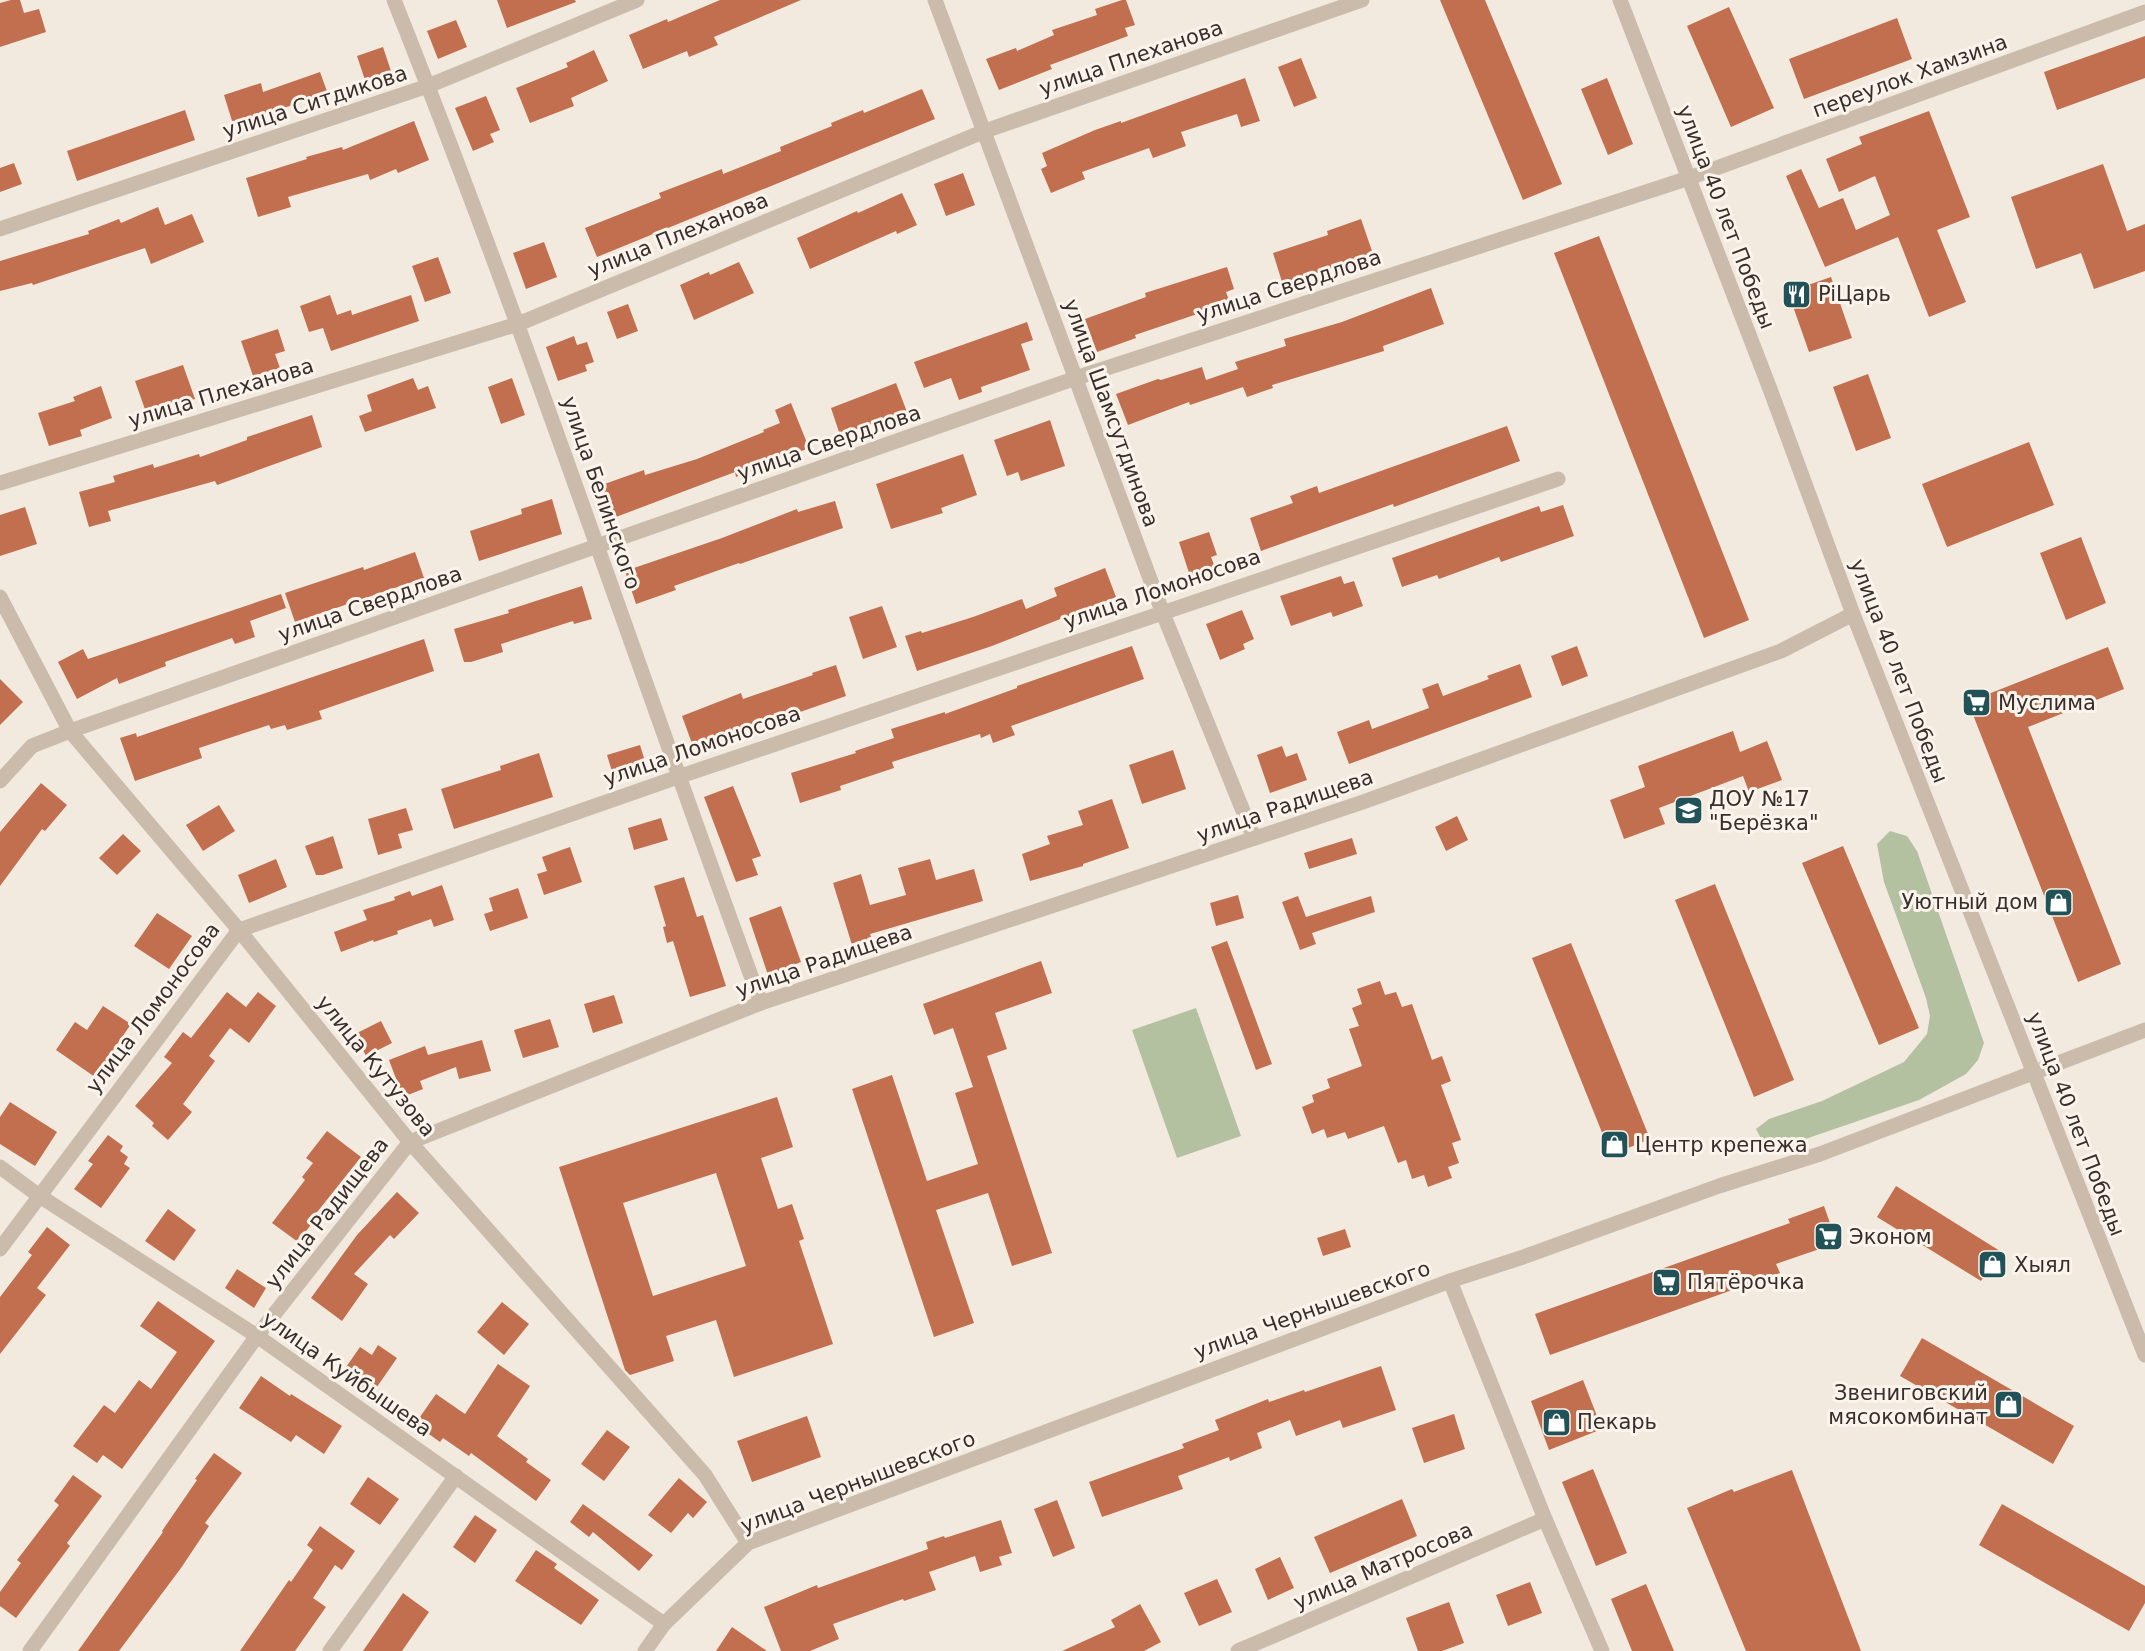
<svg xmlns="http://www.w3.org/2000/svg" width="2145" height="1651" viewBox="0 0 2145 1651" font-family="'DejaVu Sans',sans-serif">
  <rect width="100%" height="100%" fill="#f2eadf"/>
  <g fill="#b4c1a0">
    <polygon points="1890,831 1907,836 1917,851 1984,1043 1978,1060 1966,1074 1919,1100 1782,1147 1764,1144 1756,1129 1769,1119 1822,1101 1904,1062 1927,1034 1930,1016 1926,998 1884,882 1877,844"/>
    <polygon points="1196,1008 1241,1136 1177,1158 1132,1030"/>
  </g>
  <g fill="#c16f4e" fill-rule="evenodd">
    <polygon points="11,0 20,0 24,13 39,9 46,32 0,47 0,3"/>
    <polygon points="497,0 575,0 576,2 507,28"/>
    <polygon points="720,0 801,0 714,37 718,45 689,57 687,51 643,69 629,35 667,19 668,22"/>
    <polygon points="1122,0 1126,0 1135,25 1125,28 1128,36 1050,65 1052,69 999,90 986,59 1016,48 1017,51 1054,35 1052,30 1097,15 1095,9"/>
    <polygon points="1440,0 1485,0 1562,184 1523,200"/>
    <polygon points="1729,7 1774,108 1731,127 1687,26"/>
    <polygon points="1897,18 1912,59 1804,99 1789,59"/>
    <polygon points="456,20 467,47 438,59 427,31"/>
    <polygon points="2145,36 2145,78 2057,110 2044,72"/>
    <polygon points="383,47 392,74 366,83 357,56"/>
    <polygon points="594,50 608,81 571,98 574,106 530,123 516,88 568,67 566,63"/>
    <polygon points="1301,58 1317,98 1294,107 1278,67"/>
    <polygon points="320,72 328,94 233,124 224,95 261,83 263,92"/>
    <polygon points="1245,78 1260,121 1241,127 1237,114 1181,132 1186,146 1153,158 1149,148 1082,172 1085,179 1051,193 1041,169 1047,166 1042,153 1095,130 1121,121 1121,123"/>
    <polygon points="1607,78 1633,144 1608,155 1581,89"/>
    <polygon points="922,89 935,119 597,257 585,228 661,198 659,193 722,169 723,174 781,151 780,147 832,126 831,123 863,110 864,113"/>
    <polygon points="486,96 500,130 490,134 494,142 473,151 455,108"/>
    <polygon points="185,110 195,140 77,181 67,151"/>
    <polygon points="1929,111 1970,217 1937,230 1966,302 1929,317 1898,237 1825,267 1786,176 1801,169 1819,208 1843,198 1856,230 1890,215 1875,176 1839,192 1826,159 1862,144 1859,137"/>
    <polygon points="414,121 429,160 398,173 396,169 370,180 368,174 288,197 291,207 258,217 246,178 307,159 306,157 342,147 343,150"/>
    <polygon points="14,163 22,184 0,192 0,168"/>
    <polygon points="2103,164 2127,231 2145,224 2145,271 2094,289 2081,253 2036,269 2011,197"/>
    <polygon points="963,173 975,205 946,216 934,184"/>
    <polygon points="902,193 917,225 897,234 896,231 810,269 797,238 857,211 858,213"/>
    <polygon points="158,207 165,225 192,214 204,242 151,264 145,248 33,285 32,283 0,291 0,261 89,234 88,231 119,219 121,223"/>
    <polygon points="1361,219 1373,254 1283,285 1273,253 1328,235 1327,231"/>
    <polygon points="1599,236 1749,620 1704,638 1554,253"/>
    <polygon points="544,242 557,277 526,289 513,253"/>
    <polygon points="438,257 451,293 425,302 412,266"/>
    <polygon points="739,262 754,293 694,320 680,285 709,272 710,275"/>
    <polygon points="1227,267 1234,289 1226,292 1230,303 1135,335 1136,338 1097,352 1085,319 1146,297 1145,293"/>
    <polygon points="1831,277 1852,338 1809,352 1788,292"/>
    <polygon points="1431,288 1444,324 1383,346 1384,351 1272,385 1273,388 1247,397 1243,387 1190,405 1189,402 1128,425 1116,394 1158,379 1161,380 1202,367 1206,380 1238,369 1235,362 1286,346 1284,339 1342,322"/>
    <polygon points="330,295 337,315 351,310 352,315 411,295 419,321 331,351 323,328 309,332 300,306"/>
    <polygon points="628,304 638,331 617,339 607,312"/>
    <polygon points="1027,322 1033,340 1021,344 1030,370 981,387 982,392 959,400 951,378 924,388 914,362"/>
    <polygon points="278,329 285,351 275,354 280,368 253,376 241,341"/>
    <polygon points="574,336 577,345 587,342 594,362 585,365 587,371 558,381 546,347"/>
    <polygon points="183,365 195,399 147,415 135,381"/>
    <polygon points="1868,374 1891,438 1856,451 1833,387"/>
    <polygon points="413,378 418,390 428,386 436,408 365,432 359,416 372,411 367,395"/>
    <polygon points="512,378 525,415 501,424 488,387"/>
    <polygon points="896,383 907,412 840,435 831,408"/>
    <polygon points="101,386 112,418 80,430 82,436 49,446 38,413 75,401 73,397"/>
    <polygon points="791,403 809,448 736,477 735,472 608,520 596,487 644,470 645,475 697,459 764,432 763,430 780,423 775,410"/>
    <polygon points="312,415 322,447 217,485 215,481 108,511 111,521 89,527 79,492 115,482 113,476 153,464 154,468 199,454 200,457 247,440 247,437"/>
    <polygon points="1050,420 1065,466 1021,481 1018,472 1007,476 994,440"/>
    <polygon points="1507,426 1520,461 1394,507 1393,504 1261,551 1250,518 1293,503 1290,496 1317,486 1319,493"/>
    <polygon points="2029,442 2054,505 1947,547 1922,484"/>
    <polygon points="963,454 977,495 941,508 943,513 891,529 876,484"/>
    <polygon points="552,499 562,534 479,561 470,531 522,514 521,509"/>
    <polygon points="835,501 843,528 740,564 739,563 674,586 676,590 636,604 625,571 722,538 797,509 798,512"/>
    <polygon points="1563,505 1574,536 1501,562 1499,557 1439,579 1437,575 1402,587 1392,558 1539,506 1541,512"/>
    <polygon points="25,507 37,544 0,556 0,515"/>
    <polygon points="1209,532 1217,555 1211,557 1215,567 1190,576 1179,542"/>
    <polygon points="2081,537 2106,603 2066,620 2040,553"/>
    <polygon points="415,552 424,578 295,622 285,593 363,567 364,570"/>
    <polygon points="1105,568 1116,597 992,646 917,671 905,636 921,631 922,633 973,617 1022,599 1026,609 1057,596 1054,588"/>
    <polygon points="1341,576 1344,584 1354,581 1363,606 1333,617 1331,612 1291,626 1280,596"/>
    <polygon points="582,586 592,619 574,624 573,621 501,644 503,652 471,662 464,662 454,629 509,613 508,610"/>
    <polygon points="281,594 286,608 250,621 255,637 235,644 232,638 165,662 166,666 119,684 117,678 77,699 58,662 83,649 88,659"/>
    <polygon points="882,606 897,647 863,659 849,617"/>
    <polygon points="1242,610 1254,639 1243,644 1245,649 1220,660 1206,624"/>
    <polygon points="424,639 434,671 319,711 322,719 287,730 285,725 271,729 269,725 199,748 202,758 135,781 120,738 136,733 137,737"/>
    <polygon points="1132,646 1144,679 1011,726 1015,735 993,743 990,734 981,738 980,734 892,762 894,768 840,786 841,790 800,803 791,773 856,753 855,751 894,738 891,729 945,712 945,714 1017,688 1017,686"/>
    <polygon points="1577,646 1588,676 1562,686 1551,656"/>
    <polygon points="2108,647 2124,689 2028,727 2121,964 2078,982 1968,702"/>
    <polygon points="1520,664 1532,697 1349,764 1337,732 1369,720 1372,729 1429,708 1422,689 1438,683 1443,696 1489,679 1487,676"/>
    <polygon points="836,665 846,696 694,749 682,716 741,693 743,699 813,675 812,673"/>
    <polygon points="0,679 23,702 0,725"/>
    <polygon points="1733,731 1740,752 1767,741 1782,780 1749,792 1743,776 1659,808 1665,824 1624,839 1610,800 1645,787 1638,766"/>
    <polygon points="640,745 647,768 614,778 607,755"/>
    <polygon points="1282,746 1286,757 1297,753 1307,780 1270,793 1257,755"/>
    <polygon points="1173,750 1186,789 1142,804 1129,765"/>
    <polygon points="539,753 553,797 454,829 441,789 501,770 500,766"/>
    <polygon points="41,783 67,805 45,831 42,829 0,886 0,832"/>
    <polygon points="733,786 761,856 752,859 758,875 736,882 704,797"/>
    <polygon points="1112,799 1129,848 1083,864 1083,866 1030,881 1022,854 1050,844 1047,836 1083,825 1078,811"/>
    <polygon points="219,805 235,831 203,851 186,825"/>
    <polygon points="406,808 413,830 398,834 402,848 378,855 368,819"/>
    <polygon points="1457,816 1468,840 1446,851 1435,827"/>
    <polygon points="661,818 668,840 634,850 628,828"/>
    <polygon points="123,834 141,851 117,875 99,858"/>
    <polygon points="333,836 343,868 323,875 316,875 305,846"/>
    <polygon points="1352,838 1357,854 1309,869 1304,853"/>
    <polygon points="1843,846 1919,1028 1879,1045 1802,863"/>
    <polygon points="570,847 582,882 544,895 537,874 547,871 542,857"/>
    <polygon points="276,859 287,887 249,903 238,875"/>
    <polygon points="930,859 936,880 974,869 983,901 870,934 872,939 852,945 833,883 861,874 870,905 906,895 898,868"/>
    <polygon points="684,877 697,917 703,915 726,986 690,997 673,941 667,943 663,927 666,926 654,886"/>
    <polygon points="1715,884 1794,1080 1754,1097 1675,900"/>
    <polygon points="442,885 454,920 434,927 431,919 397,931 398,934 374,942 373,940 341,952 334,932 367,920 363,910 395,900 394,897 410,891 412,896"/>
    <polygon points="518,888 528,918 490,931 484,914 493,911 489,898"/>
    <polygon points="1238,895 1244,918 1216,926 1210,903"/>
    <polygon points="1298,896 1306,917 1371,896 1375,912 1312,933 1316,944 1300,950 1282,902"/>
    <polygon points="781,906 801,962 768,975 749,918"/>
    <polygon points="157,913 192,936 169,969 134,946"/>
    <polygon points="1227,941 1272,1064 1256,1070 1211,947"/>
    <polygon points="1571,943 1650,1139 1611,1155 1532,958"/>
    <polygon points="1041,961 1052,993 995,1013 1007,1049 987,1056 1052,1253 1012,1266 988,1193 936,1210 974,1323 934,1337 852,1089 892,1075 927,1181 978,1164 955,1093 973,1087 953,1028 934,1035 923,1004"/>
    <polygon points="1380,981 1385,995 1396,992 1402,1007 1412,1004 1432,1060 1442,1056 1451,1081 1441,1085 1461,1140 1452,1143 1459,1163 1448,1167 1452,1178 1428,1187 1424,1175 1412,1179 1406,1160 1398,1163 1384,1126 1348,1139 1345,1132 1327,1138 1324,1129 1312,1134 1302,1107 1314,1102 1312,1095 1330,1088 1327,1079 1362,1066 1349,1029 1359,1026 1352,1008 1362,1004 1357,989"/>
    <polygon points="227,992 246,1007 258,992 276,1006 249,1043 230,1028 209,1056 215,1061 183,1104 192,1112 168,1140 152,1126 154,1123 135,1106 172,1063 164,1057 183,1032 191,1038"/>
    <polygon points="614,995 623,1023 593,1033 584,1004"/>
    <polygon points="103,1006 131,1024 95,1077 56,1050 75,1022 87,1030"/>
    <polygon points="550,1019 559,1047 523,1058 514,1030"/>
    <polygon points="381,1021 392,1043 366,1056 355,1034"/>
    <polygon points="482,1040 491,1071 459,1079 456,1067 420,1081 423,1089 403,1097 389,1060 425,1046 428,1055"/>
    <path d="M777,1097L793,1147L761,1158L778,1209L792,1204L804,1239L799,1241L833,1344L734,1377L716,1320L666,1336L674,1361L630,1375L625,1370L559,1167ZM716,1173L746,1266L653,1296L623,1203Z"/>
    <polygon points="10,1102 57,1132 35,1166 0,1144 0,1117"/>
    <polygon points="327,1131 361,1157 314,1216 316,1218 298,1242 272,1223 305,1180 302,1177 313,1163 306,1158"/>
    <polygon points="108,1135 123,1146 120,1151 128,1157 124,1164 130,1168 101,1208 74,1189 93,1164 88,1161"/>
    <polygon points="1896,1186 2000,1251 1981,1281 1877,1217"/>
    <polygon points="397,1192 419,1213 394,1239 390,1235 354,1274 368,1284 342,1321 311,1298 357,1235"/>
    <polygon points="1824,1206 1837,1243 1776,1264 1780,1273 1550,1355 1535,1314 1790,1223 1788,1219"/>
    <polygon points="168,1209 196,1230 174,1261 145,1241"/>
    <polygon points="47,1227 70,1245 37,1288 46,1295 0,1354 0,1297 32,1255 28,1252"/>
    <polygon points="1345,1229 1351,1247 1323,1256 1317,1238"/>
    <polygon points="237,1269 266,1288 254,1308 225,1288"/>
    <polygon points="158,1301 215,1341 122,1469 103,1455 97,1463 73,1446 104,1405 115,1413 139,1380 151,1389 177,1352 140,1326"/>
    <polygon points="502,1302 529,1324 504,1355 477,1332"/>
    <polygon points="1922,1338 2074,1426 2053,1464 1900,1376"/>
    <polygon points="378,1345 397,1358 372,1394 342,1373 360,1347 372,1355"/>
    <polygon points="498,1364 530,1386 497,1436 528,1459 526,1462 551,1480 536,1501 471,1453 469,1456 443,1438 440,1442 415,1424 436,1394 465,1414"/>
    <polygon points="1381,1366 1396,1410 1343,1428 1340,1420 1296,1436 1290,1420 1257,1433 1262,1448 1230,1461 1229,1457 1178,1476 1183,1489 1102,1517 1089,1482 1184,1448 1182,1444 1219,1430 1215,1420 1268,1399 1269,1402 1304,1390 1305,1392"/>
    <polygon points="261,1376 290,1396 291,1394 342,1426 324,1454 296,1435 291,1442 239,1408"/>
    <polygon points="1583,1380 1602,1429 1549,1450 1531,1401"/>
    <polygon points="1454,1414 1465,1449 1424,1463 1412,1428"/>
    <polygon points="807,1416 821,1457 752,1482 737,1441"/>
    <polygon points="607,1430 630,1447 604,1481 581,1464"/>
    <polygon points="214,1453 242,1473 205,1523 209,1526 181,1568 119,1651 78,1651 163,1532 162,1531 197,1480 195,1479"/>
    <polygon points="1593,1469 1627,1553 1596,1566 1562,1482"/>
    <polygon points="1792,1470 1861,1651 1746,1651 1687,1508 1732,1489 1734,1492"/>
    <polygon points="73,1475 102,1496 67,1543 70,1546 16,1618 0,1606 0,1592 21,1563 17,1560 59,1505 54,1501"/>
    <polygon points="368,1477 399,1499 380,1525 350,1504"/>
    <polygon points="679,1478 707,1502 693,1518 688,1513 671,1533 648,1515"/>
    <polygon points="1402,1499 1417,1536 1330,1573 1314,1537"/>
    <polygon points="1057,1500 1075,1548 1053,1557 1034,1509"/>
    <polygon points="583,1504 653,1555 639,1571 593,1532 589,1537 570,1522"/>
    <polygon points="2002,1504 2145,1586 2145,1603 2129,1631 1979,1545"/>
    <polygon points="475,1515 497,1530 475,1563 453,1547"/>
    <polygon points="1001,1520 1012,1553 999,1557 1002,1565 980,1572 975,1556 929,1572 936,1590 904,1601 903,1599 833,1624 839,1639 810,1651 781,1651 764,1607 817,1585 818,1588 928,1549 926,1542 944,1536 945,1538"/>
    <polygon points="320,1526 355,1551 342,1570 335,1565 313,1598 326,1607 295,1651 240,1651 289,1580 291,1582 313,1550 307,1545"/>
    <polygon points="536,1550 557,1564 554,1568 599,1600 581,1625 515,1581"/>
    <polygon points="1280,1557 1294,1588 1268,1600 1255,1569"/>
    <polygon points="1217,1579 1232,1612 1199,1626 1184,1593"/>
    <polygon points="1530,1582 1542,1613 1508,1626 1496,1595"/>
    <polygon points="1646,1584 1674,1651 1632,1651 1611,1599"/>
    <polygon points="403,1593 429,1612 402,1651 363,1651"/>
    <polygon points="1449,1602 1464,1643 1442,1651 1418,1651 1406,1618"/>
    <polygon points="1140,1604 1161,1642 1144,1651 1062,1651 1115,1627 1111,1620"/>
    <polygon points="732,1627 767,1651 716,1651"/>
  </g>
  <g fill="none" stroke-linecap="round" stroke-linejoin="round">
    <g stroke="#cabbab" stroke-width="15">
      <path d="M394,0C526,331 638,669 761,1003"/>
      <polyline points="935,0 1162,611 1254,838"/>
      <polyline points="0,229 428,86 637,0"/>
      <polyline points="0,483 518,324 985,131 1362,0"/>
      <polyline points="0,597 70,731 239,930 410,1142 705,1475 748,1543"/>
      <polyline points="0,781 32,746 70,731 1076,378 1689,178 2145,12"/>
      <polyline points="0,1167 38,1195 257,1336 664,1624"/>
      <polyline points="0,1249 239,930 678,777 1558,479"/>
      <polyline points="1450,1281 1545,1519 1602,1651"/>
      <polyline points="30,1651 257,1336 410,1142 761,1003 1363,802 1781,651 1853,614"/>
      <polyline points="330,1651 456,1476"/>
      <polyline points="645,1651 664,1624 748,1543 1450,1281 1526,1256 1719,1186 1820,1154 2145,1030"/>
      <polyline points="1238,1651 1545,1519"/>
    </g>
    <polyline stroke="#cabbab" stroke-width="15" points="1620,0 1770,389 1853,614 2145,1355"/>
  </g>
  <defs>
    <symbol id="restaurant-square" viewBox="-11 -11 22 22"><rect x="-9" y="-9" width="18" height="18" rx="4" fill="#215258" stroke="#faf4ec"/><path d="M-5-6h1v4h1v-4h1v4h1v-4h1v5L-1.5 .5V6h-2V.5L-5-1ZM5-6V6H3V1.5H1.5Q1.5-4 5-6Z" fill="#fff"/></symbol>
    <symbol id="supermarket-square" viewBox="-11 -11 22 22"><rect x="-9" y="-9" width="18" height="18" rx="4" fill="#215258" stroke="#faf4ec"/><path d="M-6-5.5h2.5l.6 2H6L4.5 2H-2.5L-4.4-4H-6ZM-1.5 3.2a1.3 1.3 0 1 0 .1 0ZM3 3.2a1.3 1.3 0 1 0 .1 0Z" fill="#fff"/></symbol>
    <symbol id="school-square" viewBox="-11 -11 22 22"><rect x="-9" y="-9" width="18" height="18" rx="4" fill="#215258" stroke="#faf4ec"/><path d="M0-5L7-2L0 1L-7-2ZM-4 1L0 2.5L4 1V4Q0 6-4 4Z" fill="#fff"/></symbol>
    <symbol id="shop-square" viewBox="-11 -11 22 22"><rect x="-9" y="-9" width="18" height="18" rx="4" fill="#215258" stroke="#faf4ec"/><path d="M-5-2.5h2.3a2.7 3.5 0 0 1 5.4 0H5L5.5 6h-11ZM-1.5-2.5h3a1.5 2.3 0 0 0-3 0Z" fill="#fff"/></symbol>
  </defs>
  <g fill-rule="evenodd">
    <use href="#restaurant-square" x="1780" y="278" width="33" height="33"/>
    <use href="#supermarket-square" x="1960" y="686" width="33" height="33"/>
    <use href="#school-square" x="1672" y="794" width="33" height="33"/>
    <use href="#shop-square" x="2042" y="886" width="33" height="33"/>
    <use href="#shop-square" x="1598" y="1128" width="33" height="33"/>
    <use href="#supermarket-square" x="1812" y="1220" width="33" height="33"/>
    <use href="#shop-square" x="1976" y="1248" width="33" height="33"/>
    <use href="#supermarket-square" x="1650" y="1266" width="33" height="33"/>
    <use href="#shop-square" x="1992" y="1388" width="33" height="33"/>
    <use href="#shop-square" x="1540" y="1406" width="33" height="33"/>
  </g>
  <g text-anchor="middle" stroke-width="6" stroke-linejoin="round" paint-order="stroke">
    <g font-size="21" fill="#382f2a" stroke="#faf4ec">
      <text transform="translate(1131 58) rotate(-19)" y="7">улица Плеханова</text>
      <text transform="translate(1910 76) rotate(-20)" y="7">переулок Хамзина</text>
      <text transform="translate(315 102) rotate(-18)" y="7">улица Ситдикова</text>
      <text transform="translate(1726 217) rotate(69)" y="7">улица 40 лет Победы</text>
      <text transform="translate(678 235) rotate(-22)" y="7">улица Плеханова</text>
      <text transform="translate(1289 286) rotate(-18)" y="7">улица Свердлова</text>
      <text transform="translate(221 393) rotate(-17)" y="7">улица Плеханова</text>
      <text transform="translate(1111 413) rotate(70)" y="7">улица Шамсутдинова</text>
      <text transform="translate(829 443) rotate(-19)" y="7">улица Свердлова</text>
      <text transform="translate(601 493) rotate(71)" y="7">улица Белинского</text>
      <text transform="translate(1162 589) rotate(-19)" y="7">улица Ломоносова</text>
      <text transform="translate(370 604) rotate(-19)" y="7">улица Свердлова</text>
      <text transform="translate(1899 671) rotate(69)" y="7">улица 40 лет Победы</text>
      <text transform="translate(702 746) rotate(-19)" y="7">улица Ломоносова</text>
      <text transform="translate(1285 806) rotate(-19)" y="7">улица Радищева</text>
      <text transform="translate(824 961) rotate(-19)" y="7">улица Радищева</text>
      <text transform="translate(153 1008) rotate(-53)" y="7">улица Ломоносова</text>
      <text transform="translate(376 1066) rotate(51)" y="7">улица Кутузова</text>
      <text transform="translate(2076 1124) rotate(69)" y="7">улица 40 лет Победы</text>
      <text transform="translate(327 1213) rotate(-52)" y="7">улица Радищева</text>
      <text transform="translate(1312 1310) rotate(-20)" y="7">улица Чернышевского</text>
      <text transform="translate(347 1374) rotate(35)" y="7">улица Куйбышева</text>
      <text transform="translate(858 1482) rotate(-21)" y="7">улица Чернышевского</text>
      <text transform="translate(1383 1566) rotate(-23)" y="7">улица Матросова</text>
    </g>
    <g font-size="21" fill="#382f2a" stroke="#faf4ec" text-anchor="start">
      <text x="1818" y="301">PiЦарь</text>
      <text x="1998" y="710">Муслима</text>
      <text x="1709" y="806">ДОУ №17<tspan x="1709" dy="24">"Берёзка"</tspan></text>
      <text x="2038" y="909" text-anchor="end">Уютный дом</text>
      <text x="1635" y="1152">Центр крепежа</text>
      <text x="1849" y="1244">Эконом</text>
      <text x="2014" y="1272">Хыял</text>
      <text x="1687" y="1289">Пятёрочка</text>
      <text x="1988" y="1400" text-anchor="end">Звениговский<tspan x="1988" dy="24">мясокомбинат</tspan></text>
      <text x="1577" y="1429">Пекарь</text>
    </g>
  </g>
</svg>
